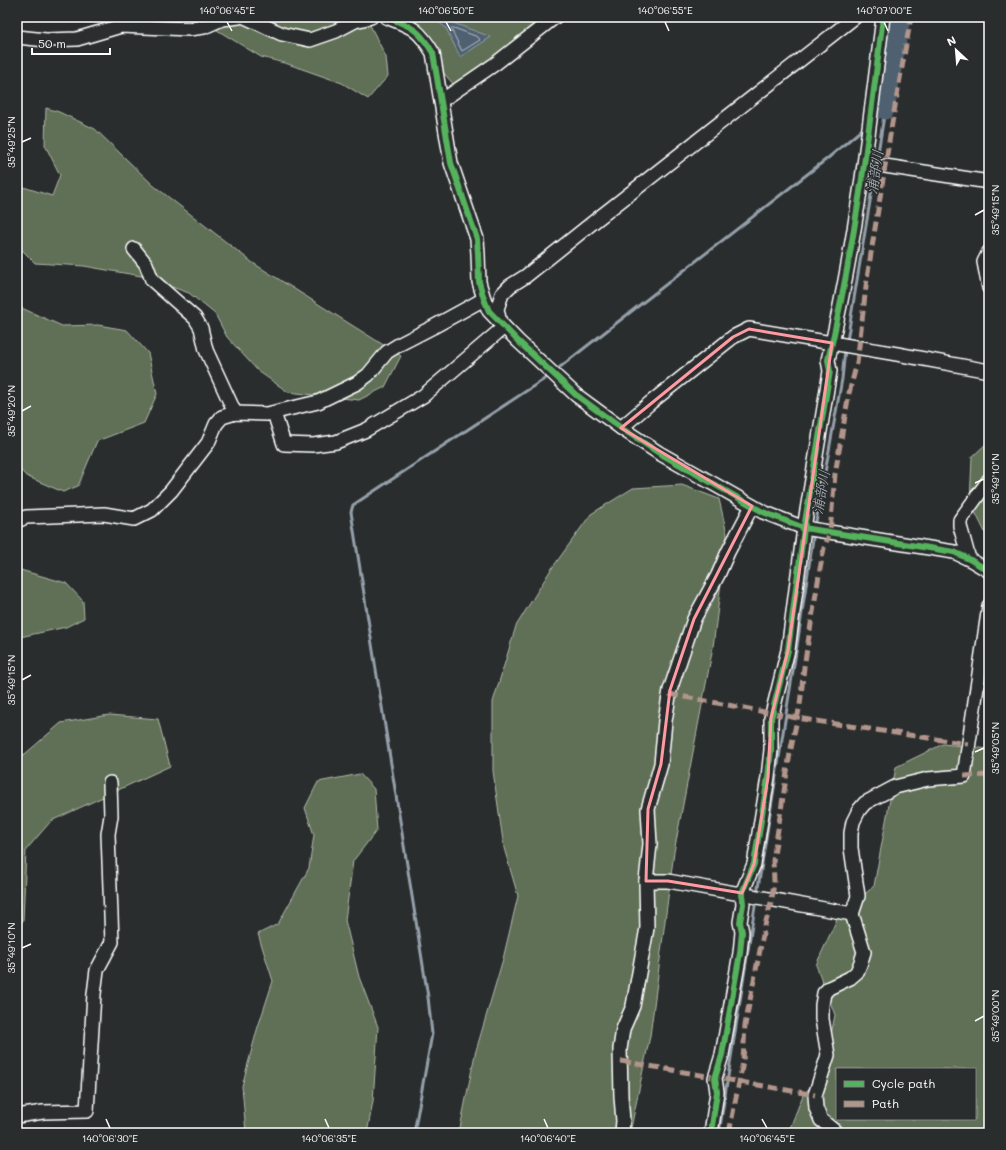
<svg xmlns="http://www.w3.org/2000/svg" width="1006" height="1150" viewBox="0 0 1006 1150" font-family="Mali,'Klee One',sans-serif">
  <rect width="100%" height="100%" fill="#2a2d2e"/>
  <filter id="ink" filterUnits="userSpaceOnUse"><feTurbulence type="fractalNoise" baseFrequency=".025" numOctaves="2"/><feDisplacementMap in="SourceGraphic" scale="8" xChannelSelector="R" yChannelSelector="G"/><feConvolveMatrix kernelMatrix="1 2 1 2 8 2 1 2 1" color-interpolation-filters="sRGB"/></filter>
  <g filter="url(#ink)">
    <g fill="#616f57" stroke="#b0b7ab" fill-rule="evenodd">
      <polygon points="210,17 366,17 386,57 388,76 368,99 342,83 288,64 261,57 212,27"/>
      <polygon points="397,17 544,17 462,82 454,85 441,70 438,64"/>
      <polygon points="46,108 59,112 95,129 153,185 253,263 401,356 385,387 359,400 288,392 258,371 227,337 215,314 189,293 141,276 84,266 35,263 17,245 17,185 52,196 60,175 45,145"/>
      <polygon points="17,306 62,326 98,325 127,330 148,353 157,394 144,423 97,441 78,486 63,492 26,476 17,466"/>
      <polygon points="989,441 989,540 970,502 972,457"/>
      <polygon points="682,485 719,499 727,534 713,647 674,852 650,1036 630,1133 459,1133 475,1054 503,959 518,896 504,848 493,771 493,702 516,626 550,571 591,514 633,488"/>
      <polygon points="17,569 66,583 83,601 84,618 66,627 20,637 17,636"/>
      <polygon points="109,715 158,719 170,766 51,821 26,850 23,921 17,925 17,757 25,754 61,723"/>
      <path d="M943,744L989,749V1133H788L803,1095L823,1073L835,1015L816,965L837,919L874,886L896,767ZM837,1069H975V1119H837Z"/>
      <polygon points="360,774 374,789 377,830 353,861 345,920 359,977 378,1027 373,1101 367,1133 246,1133 242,1086 257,1030 273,981 258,934 278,924 309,868 314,835 305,808 318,782"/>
    </g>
    <polygon fill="#4f6171" stroke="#95a0aa" points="432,17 442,17 445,20 491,37 460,57 446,28"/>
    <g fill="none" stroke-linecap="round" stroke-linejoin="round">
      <polygon stroke="#b9c0c6" stroke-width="1" points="452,28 454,28 478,37 480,40 462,51 452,31"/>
      <g stroke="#95a0aa" stroke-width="3">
        <polyline points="875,118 885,110"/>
        <polyline points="847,341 885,110"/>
        <polyline points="555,371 828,158 865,127"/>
        <polyline points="815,527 842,379 845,349"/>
        <polyline points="757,894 796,652 814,532"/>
        <polyline points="414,1133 432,1034 428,997 351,512 353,505 549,376"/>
        <polyline points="719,1133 756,900"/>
      </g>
      <polyline stroke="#4f6171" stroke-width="19" points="885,110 901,17"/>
      <defs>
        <g id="minor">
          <polyline points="245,17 282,34 310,40 336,31 355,21 371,17"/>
          <path d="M386,17C412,27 418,28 433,53L451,163L477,239L478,254L479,282L484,299L489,311L518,341L576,395L621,428L659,453L763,512L804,528L954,552L969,559L989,571"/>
          <polyline points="17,37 46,40 77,39 121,26 189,29 204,27 222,19 239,17"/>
          <polyline points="441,101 495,64 555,17"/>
          <polyline points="885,166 989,182"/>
          <polyline points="134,249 146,264 152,280 195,318 201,328 206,350 235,413"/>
          <polyline points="989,252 984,262 989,288"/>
          <polyline points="500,323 497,309 502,294 510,286 526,276 591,224 855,17"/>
          <polyline points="274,413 284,444 313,445 336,442 366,430 423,396 504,327"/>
          <polyline points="621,428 650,403 733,337 749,329 897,354 989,371"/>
          <polyline points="17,521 26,517 104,514 134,519 152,510 171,491 208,443 216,424 222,417 235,413 267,414 318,402 357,383 368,375 387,352 400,344 433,327 484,299"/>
          <polyline points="969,559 960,526 960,520 989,480"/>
          <polyline points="646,881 668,881 852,914"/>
          <polyline points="17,1116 43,1112 87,1111 94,994 97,970 112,942 108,834 111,816 110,783"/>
          <polyline points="622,1133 623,1121 621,1096 620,1049 623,1029 633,1006 647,928 646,881 650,844 648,809 661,764 665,721 670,690 694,619 718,575 728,552 752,506"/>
          <path d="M711,1133L717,1092L715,1078L722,1055L740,953L742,932L740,922L743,904L742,893L754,864L768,777L771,750V718L788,650L804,528L830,371L828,360C855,248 869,131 883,17"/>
          <polyline points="837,1133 821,1120 816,1108 815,1095 828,1055 822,1019 822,1005 824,993 829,988 850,978 857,972 861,962 864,952 852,914 858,896 851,848 851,833 853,822 859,810 865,803 895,787 928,779 964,776 989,606"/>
        </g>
      </defs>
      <use href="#minor" stroke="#fff" stroke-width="16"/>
      <use href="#minor" stroke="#2a2d2e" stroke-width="13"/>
      <g stroke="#b2968c" stroke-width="5" stroke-dasharray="10 5" stroke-linecap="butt">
        <polyline points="669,694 797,718 968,744"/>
        <polyline points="964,776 989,775"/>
        <polyline points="621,1061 815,1095"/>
        <polyline points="729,1133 743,1062 745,1025 765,925 772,899 774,881 773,861 790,753 800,705 804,667 820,569 824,548 830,532 835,474 849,393 857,363 867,278 892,123 911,17"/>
      </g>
      <defs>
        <g id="cycleway">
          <path d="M386,17C412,27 418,28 433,53L451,163L477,239L478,254L479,282L484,299L489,311L518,341L576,395L621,428L659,453L763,512L804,528L954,552L969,559L989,571"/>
          <path d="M711,1133L717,1092L715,1078L722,1055L740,953L742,932L740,922L743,904L742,893L754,864L768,777L771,750V718L788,650L804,528L830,371L828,360C855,248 869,131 883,17"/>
        </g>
      </defs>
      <use href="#cycleway" stroke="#2a2d2e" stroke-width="8"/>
      <use href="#cycleway" stroke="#56b35d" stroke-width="6"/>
    </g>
  </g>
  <path fill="none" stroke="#ff9aa2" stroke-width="3" stroke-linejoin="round" d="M749,329L832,343L788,650L771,718L768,777L754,864L742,893L668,881H646L648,809L661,764L670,690L694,619L752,506L621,428L733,337Z"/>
  <path fill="none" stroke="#fff" stroke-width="1.5" d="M227,22L232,31M446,22L451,31M665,22L669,31M884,22L888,31M22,142L31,138M975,215L984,210M22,411L31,406M975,483L984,479M22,680L31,675M975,752L984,748M22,948L31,944M975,1021L984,1016M106,1119L110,1128M325,1119L329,1128M544,1119L548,1128M762,1119L767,1128"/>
  <g text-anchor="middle" stroke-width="3" stroke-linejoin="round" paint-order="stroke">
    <g font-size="15" font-style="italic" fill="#b0b8bf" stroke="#2a2d2e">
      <text transform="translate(875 172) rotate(-81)" y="5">浦部川</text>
      <text transform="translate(821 492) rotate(-80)" y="5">浦部川</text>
    </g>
  </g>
  <rect width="1006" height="1150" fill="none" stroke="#2a2d2e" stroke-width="44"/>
  <rect x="836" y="1068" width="140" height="52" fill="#2a2d2e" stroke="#7f8182"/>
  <rect x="844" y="1081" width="20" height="6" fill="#56b35d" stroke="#7f8182"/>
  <text x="872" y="1088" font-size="12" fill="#ffffff">Cycle path</text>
  <rect x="844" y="1101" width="20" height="6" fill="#b2968c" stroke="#7f8182"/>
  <text x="872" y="1108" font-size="12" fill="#ffffff">Path</text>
  <g transform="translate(956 50) rotate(334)" stroke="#2a2d2e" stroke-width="3" paint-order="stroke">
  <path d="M0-3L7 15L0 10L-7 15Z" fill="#ffffff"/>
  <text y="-6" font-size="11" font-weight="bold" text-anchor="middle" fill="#ffffff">N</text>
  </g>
  <path d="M32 48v6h78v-6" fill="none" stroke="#ffffff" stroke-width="2"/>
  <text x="38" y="48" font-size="12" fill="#ffffff" stroke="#2a2d2e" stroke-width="3" paint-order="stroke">50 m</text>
  <rect x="22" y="22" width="962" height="1106" fill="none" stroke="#fff" stroke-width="1.5"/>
  <g font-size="10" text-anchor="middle" fill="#fff">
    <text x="227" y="14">140°06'45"E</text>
    <text x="446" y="14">140°06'50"E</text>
    <text x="665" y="14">140°06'55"E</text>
    <text x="884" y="14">140°07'00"E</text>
    <text transform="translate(11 142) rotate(-90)" y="4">35°49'25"N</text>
    <text transform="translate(995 210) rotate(-90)" y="4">35°49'15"N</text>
    <text transform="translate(11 411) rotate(-90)" y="4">35°49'20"N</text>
    <text transform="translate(995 479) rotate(-90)" y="4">35°49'10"N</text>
    <text transform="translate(11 680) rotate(-90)" y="4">35°49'15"N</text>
    <text transform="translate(995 748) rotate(-90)" y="4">35°49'05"N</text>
    <text transform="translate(11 948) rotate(-90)" y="4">35°49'10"N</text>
    <text transform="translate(995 1016) rotate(-90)" y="4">35°49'00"N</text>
    <text x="110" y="1142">140°06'30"E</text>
    <text x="329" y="1142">140°06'35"E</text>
    <text x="548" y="1142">140°06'40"E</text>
    <text x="767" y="1142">140°06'45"E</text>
  </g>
</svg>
